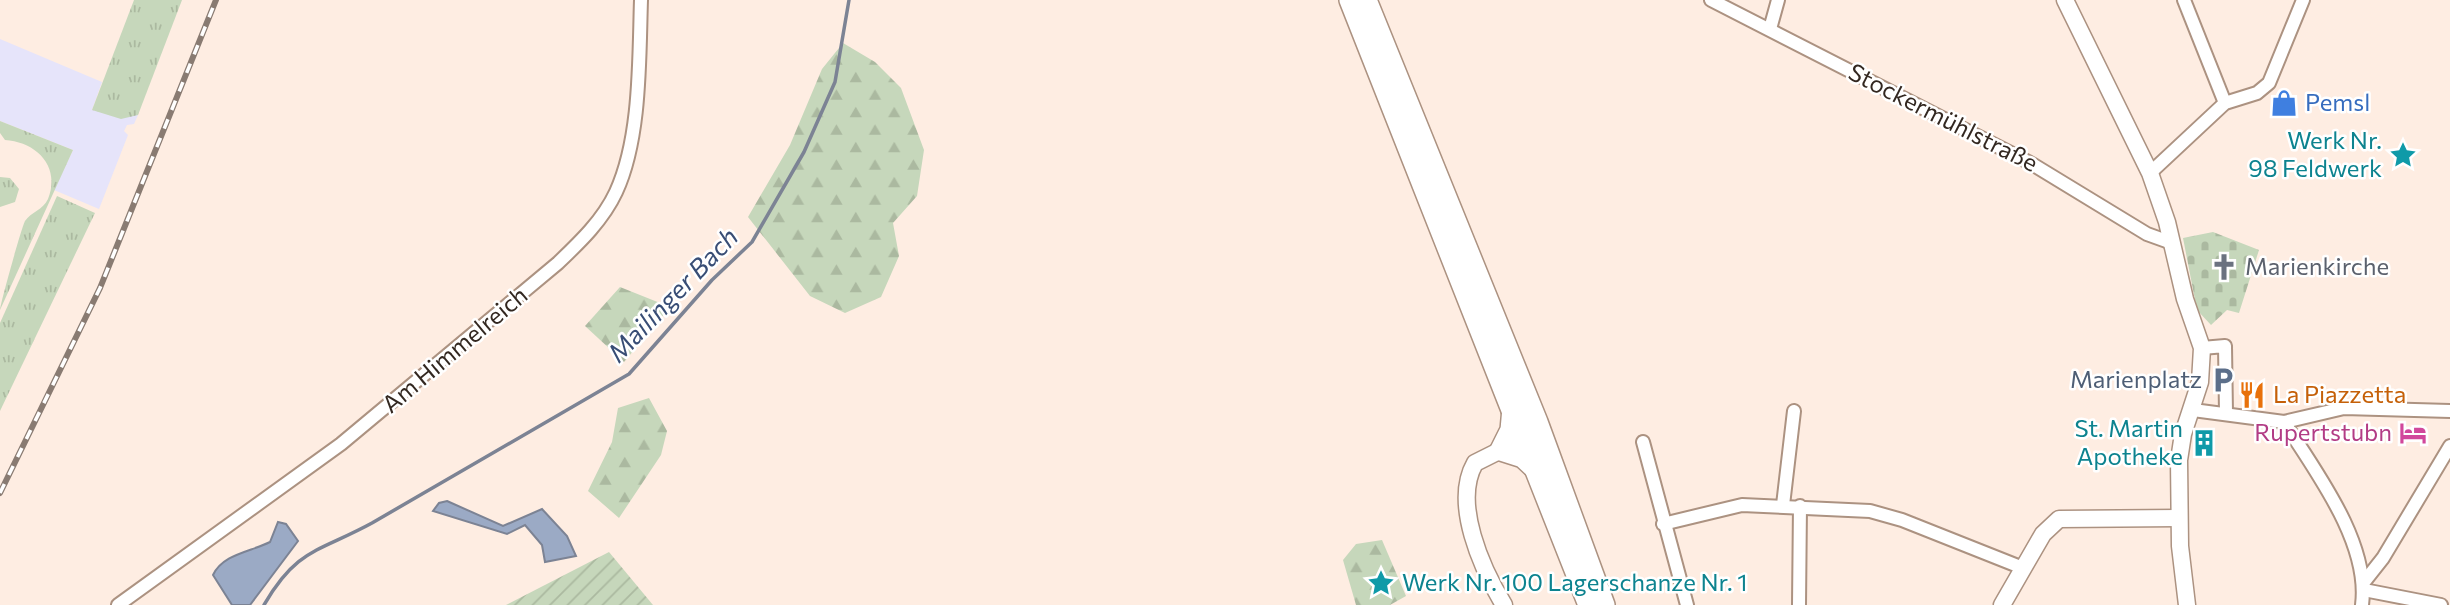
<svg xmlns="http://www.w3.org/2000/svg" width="2450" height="605" viewBox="0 0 2450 605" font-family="Commissioner,sans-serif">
  <defs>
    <pattern id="grass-tufts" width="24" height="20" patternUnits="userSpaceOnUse" patternTransform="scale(1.75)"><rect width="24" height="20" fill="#c6d7bb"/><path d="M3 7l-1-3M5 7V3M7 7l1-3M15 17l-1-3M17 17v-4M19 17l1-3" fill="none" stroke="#abb9a0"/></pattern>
    <pattern id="forest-firs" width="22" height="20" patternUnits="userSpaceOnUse" patternTransform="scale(1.75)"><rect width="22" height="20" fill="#c6d7bb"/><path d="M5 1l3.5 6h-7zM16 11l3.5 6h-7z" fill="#abb9a0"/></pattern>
    <pattern id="cemetery-stones" width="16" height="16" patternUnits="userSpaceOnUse" patternTransform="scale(1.75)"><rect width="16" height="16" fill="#c6d7bb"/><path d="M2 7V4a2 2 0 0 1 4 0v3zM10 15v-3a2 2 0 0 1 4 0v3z" fill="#abb9a0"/></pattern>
    <pattern id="garden-furrows" width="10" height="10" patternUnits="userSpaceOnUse" patternTransform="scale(1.75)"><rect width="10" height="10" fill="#c6d7bb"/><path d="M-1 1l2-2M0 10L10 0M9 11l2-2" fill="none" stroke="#abb9a0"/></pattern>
  </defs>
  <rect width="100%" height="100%" fill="#feede2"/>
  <polygon fill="#e6e4fa" points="0,39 102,82 92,110 138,115 134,124 127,125 124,131 128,135 99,209 54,190 73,150 0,121"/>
  <g fill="url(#grass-tufts)">
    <polygon points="134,0 182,0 138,115 121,119 92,110"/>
    <path d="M0,121L73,150L0,310C0,305 22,226 25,221C31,212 43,210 48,199C61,166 36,142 5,140L0,133Z"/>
    <polygon points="0,177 10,178 19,189 15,202 0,207"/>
    <polygon points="57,196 95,213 0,411 0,323"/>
  </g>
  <g fill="url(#forest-firs)">
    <polygon points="843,43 875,62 901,88 924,150 917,196 893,223 899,256 881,297 845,313 810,296 748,217 790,145 822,69"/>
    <polygon points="620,287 670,307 624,362 585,326"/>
    <polygon points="649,398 667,431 661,455 619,518 588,491 612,442 618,408"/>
    <polygon points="1382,540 1406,596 1390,605 1356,605 1343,560 1356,544"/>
  </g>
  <polygon fill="url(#cemetery-stones)" points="2213,232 2259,250 2239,313 2227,310 2211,325 2197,310 2183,238"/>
  <polygon fill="url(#garden-furrows)" points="609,552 653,605 506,605"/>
  <g fill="#9baac5" stroke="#7c8394" stroke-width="2">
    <polygon points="447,501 503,526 542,509 567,536 576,556 545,562 542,545 525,525 507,534 433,511 439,503"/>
    <path d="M278,522L286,524L298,541L250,605H232L213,575C223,554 250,552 270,542Z"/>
  </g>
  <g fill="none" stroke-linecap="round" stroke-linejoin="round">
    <path stroke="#7c8394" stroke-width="3.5" d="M264,605C297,548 319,552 372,523L629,374L712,280L752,242L804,152L835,82L849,0"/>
    <defs>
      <g id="minor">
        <polyline points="1711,0 2032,164 2147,234 2172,243"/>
        <polyline points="2184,0 2225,103"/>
        <polyline points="1770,29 1778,0"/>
        <polyline points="2150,173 2225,103 2257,93 2269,83 2303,0"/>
        <polyline points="2202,348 2225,346 2226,413"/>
        <polyline points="2193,410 2284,422 2344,408 2450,411"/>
        <path d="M2284,422C2316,472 2370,543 2362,605"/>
        <polyline points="1643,442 1687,605"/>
        <polyline points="1783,505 1794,411"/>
        <polyline points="1663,524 1742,505 1870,511 1902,520 2023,568"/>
        <polyline points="2364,582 2383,558 2450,446"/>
        <polyline points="2364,590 2441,605"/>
        <path d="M118,605L341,444L558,263C580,242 603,220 616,192C641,138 639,59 641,0"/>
        <polyline points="1799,605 1800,506"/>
      </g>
      <g id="tertiary">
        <polyline points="2065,0 2150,173 2167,222 2185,299 2202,348 2200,382 2183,434 2179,460 2180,546 2187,605"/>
        <path d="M1501,450L1475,463C1452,503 1482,569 1504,605"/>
        <polyline points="2002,605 2043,534 2059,519 2179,518"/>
      </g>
      <g id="trunk">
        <polyline points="1350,0 1589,605"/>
        <polyline points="1366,0 1537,422 1604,605"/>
        <polyline points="1513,408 1511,430 1501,450 1523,457 1539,472"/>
      </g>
    </defs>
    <use href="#minor" stroke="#ac9281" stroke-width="16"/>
    <use href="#tertiary" stroke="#ac9281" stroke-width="19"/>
    <use href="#trunk" stroke="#ac9281" stroke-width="24"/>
    <use href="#minor" stroke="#fff" stroke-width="12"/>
    <use href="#tertiary" stroke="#fff" stroke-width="16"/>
    <use href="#trunk" stroke="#fff" stroke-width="21"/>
    <defs>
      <polyline id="rail" points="0,493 100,288 216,0"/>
    </defs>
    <use href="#rail" stroke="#897b72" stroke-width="6"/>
    <use href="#rail" stroke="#fff" stroke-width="3.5" stroke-dasharray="10" stroke-linecap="butt"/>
  </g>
  <defs>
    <symbol id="shop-bare" viewBox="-9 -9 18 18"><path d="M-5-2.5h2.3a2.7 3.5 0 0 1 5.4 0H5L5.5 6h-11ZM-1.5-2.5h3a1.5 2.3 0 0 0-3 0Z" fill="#3f7fe0" stroke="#fff" stroke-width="2.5" paint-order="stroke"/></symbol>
    <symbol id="sight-bare" viewBox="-9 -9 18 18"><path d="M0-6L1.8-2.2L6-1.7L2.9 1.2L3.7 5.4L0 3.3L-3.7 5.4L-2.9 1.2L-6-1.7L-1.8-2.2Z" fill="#0f9aa8" stroke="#fff" stroke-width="2.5" paint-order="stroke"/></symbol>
    <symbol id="church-bare" viewBox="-9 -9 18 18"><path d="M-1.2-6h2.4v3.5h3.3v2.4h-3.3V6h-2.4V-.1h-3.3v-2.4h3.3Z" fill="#6b7280" stroke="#fff" stroke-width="2.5" paint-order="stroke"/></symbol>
    <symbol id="parking-bare" viewBox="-9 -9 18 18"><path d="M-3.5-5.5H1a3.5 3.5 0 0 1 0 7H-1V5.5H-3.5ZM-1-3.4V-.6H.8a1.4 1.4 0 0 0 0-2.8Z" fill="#5c6f8a" stroke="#fff" stroke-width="2.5" paint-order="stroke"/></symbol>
    <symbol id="restaurant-bare" viewBox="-9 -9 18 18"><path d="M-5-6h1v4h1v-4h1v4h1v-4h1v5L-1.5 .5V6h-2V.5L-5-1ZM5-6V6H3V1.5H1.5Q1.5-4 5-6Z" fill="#e8710a" stroke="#fff" stroke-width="2.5" paint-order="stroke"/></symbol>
    <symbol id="hotel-bare" viewBox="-9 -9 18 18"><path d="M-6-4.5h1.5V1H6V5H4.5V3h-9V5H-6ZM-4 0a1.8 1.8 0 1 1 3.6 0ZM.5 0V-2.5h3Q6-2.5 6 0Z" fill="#d1479c" stroke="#fff" stroke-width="2.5" paint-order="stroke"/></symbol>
    <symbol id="building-bare" viewBox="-9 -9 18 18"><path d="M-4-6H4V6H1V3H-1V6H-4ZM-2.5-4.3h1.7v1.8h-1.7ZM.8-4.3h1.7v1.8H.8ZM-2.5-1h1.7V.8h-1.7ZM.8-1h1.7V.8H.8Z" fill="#0f9aa8" stroke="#fff" stroke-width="2.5" paint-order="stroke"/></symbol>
  </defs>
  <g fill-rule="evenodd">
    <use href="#shop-bare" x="2265" y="84" width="38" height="38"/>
    <use href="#sight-bare" x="2384" y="136" width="38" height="38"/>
    <use href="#church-bare" x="2205" y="248" width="38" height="38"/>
    <use href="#parking-bare" x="2204" y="361" width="38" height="38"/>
    <use href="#restaurant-bare" x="2233" y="376" width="38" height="38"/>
    <use href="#hotel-bare" x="2394" y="414" width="38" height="38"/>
    <use href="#building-bare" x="2185" y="424" width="38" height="38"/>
    <use href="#sight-bare" x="1362" y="564" width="38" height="38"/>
  </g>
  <g text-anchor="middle" stroke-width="5" stroke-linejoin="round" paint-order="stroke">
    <g font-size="24" fill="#366cbe" stroke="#fff" text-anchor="start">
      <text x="2305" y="111">Pemsl</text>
    </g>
    <g font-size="24" fill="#322720" stroke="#fff">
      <text transform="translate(1943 118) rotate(27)" y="8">Stockermühlstraße</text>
      <text transform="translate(455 350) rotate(-40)" y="8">Am Himmelreich</text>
    </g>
    <g font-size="24" fill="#0d838f" stroke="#fff" text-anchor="end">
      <text x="2382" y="149">Werk Nr.<tspan x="2382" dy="28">98 Feldwerk</tspan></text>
      <text x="2183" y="437">St. Martin<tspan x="2183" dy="28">Apotheke</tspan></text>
      <text x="1402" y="591" text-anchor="start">Werk Nr. 100 Lagerschanze Nr. 1</text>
    </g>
    <g font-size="24" fill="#5b616d" stroke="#fff" text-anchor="start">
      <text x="2245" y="275">Marienkirche</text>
    </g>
    <g font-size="24" fill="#4e5e75" stroke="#fff" text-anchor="end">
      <text x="2202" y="388">Marienplatz</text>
    </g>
    <g font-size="24" fill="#c56008" stroke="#fff" text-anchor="start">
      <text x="2273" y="403">La Piazzetta</text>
    </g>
    <g font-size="24" fill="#b23c85" stroke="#fff" text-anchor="end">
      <text x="2392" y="441">Rupertstubn</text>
    </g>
    <g font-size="26" font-style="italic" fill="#384d75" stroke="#fff">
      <text transform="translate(673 295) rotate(-46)" y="9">Mailinger Bach</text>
    </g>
  </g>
</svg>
